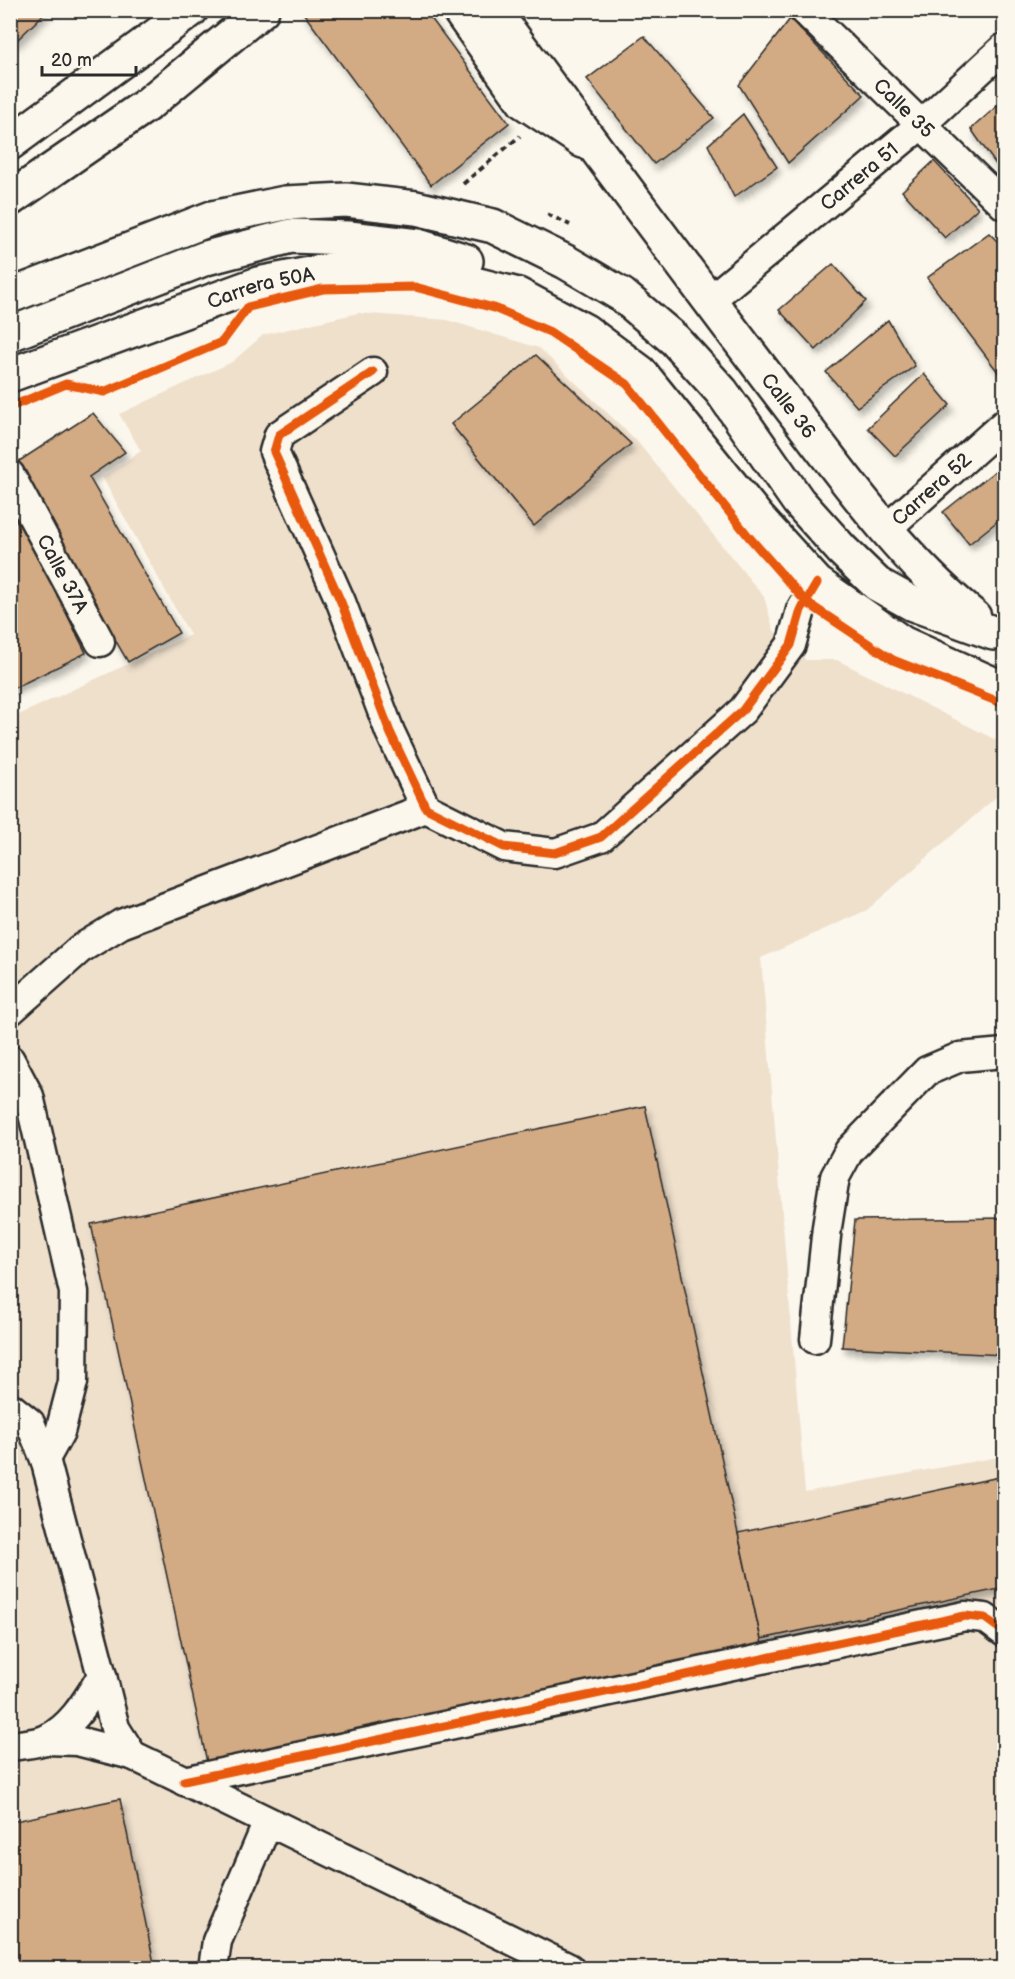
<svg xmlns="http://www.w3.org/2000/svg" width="1015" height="1979" viewBox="0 0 1015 1979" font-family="'Balsamiq Sans',sans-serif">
  <defs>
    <filter id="shadow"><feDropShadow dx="3.5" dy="6" stdDeviation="3" flood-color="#0004"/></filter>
  </defs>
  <rect width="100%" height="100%" fill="#fbf7ec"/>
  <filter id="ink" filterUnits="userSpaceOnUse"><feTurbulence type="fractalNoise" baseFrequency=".0167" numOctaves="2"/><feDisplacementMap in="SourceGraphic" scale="12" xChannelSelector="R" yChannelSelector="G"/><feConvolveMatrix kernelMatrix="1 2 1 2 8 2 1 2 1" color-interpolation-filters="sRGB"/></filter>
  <g filter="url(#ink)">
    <polygon fill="#efe0cc" points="358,313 447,320 539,348 635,439 764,597 774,631 806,660 837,660 1004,744 1004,790 867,910 761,958 805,1492 1004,1456 1004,1968 11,1968 10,719 190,635 102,477 141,451 119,414 232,362 263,335"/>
    <g fill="#d2aa83" stroke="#2b2b2b" stroke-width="1.5" filter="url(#shadow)">
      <polygon points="10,10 48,10 14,43 10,39"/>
      <polygon points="301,10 425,10 509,123 431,185"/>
      <polygon points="790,19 864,95 788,163 739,85"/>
      <polygon points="644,36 714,118 654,164 587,79"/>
      <polygon points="1004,100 1004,176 971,129"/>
      <polygon points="743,114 777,167 734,197 708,145"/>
      <polygon points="934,161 978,208 945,238 902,191"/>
      <polygon points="989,233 1004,248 1004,380 927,278"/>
      <polygon points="833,264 866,301 816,350 779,310"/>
      <polygon points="888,320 915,366 857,407 826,372"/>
      <polygon points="536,355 631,444 534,526 451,424"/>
      <polygon points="924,374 950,405 895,456 868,428"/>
      <polygon points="93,413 125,452 89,477 179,633 128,662 13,465"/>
      <polygon points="1004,464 1004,516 969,544 943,512"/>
      <polygon points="10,500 86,653 10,690"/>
      <polygon points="645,1106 762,1644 207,1762 91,1224"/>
      <polygon points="1004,1218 1004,1355 842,1347 855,1220"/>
      <polygon points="1004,1476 1004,1588 761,1639 738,1533"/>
      <polygon points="120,1799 155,1968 10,1968 10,1822"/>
    </g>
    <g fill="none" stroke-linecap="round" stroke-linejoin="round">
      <defs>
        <g id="minor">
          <path id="s1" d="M804,10L1004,205"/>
          <path id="s2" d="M709,301L923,123L1004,48"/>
          <polyline points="373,372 279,435 274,452 341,602 390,732 426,808 504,847 555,853 601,837 743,710 791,645 801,610 817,583"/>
          <path id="s3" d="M10,475L100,642"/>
          <path id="s4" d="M885,530L1004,424"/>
          <polyline points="10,1011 80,949 121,924 426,808"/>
          <polyline points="10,1060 29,1096 74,1292 73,1382 60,1432 45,1459"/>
          <polyline points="815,1339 827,1227 835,1177 849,1151 927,1071 960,1057 1004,1053"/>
          <path d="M10,1407L30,1423L45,1459L102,1676C87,1700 73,1726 47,1739C37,1744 22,1744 10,1746"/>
          <polyline points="102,1676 115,1728 132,1755"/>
          <polyline points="46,1740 77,1741 132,1755 569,1968"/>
          <polyline points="184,1781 965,1616 985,1618 1004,1632"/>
          <polyline points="213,1968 217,1941 268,1822"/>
        </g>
        <g id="secondary">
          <polyline points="459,10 524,102 583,141"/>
          <path id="s5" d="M493,10C589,139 684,268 781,395C841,473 897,554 974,617"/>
          <polyline points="10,143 191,10"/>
          <polyline points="10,199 148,104 262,10"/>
          <polyline points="10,296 212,218 285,203 346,200 416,208 493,226 566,262 622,295 675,340 722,392 798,501 842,550 877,584 913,604 993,633"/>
          <polyline points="10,334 206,258 291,236 349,238 418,246 466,261"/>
          <path id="s6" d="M10,375L258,284L341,268L415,269L518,295L585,331L640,372L757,517L817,583L902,643L1004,689"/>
        </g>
      </defs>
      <use href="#minor" stroke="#2b2b2b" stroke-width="33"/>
      <use href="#secondary" stroke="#2b2b2b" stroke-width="38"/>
      <g stroke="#2b2b2b" stroke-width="4" stroke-dasharray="6 4.5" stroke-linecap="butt">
        <polyline points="463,184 520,136"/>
        <polyline points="547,214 570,225"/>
      </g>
      <use href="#minor" stroke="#fbf7ec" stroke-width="28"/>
      <use href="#secondary" stroke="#fbf7ec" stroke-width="33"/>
      <defs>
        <g id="cycleway">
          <polyline points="373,372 279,435 274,452 341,602 390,732 426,808 504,847 555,853 601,837 743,710 791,645 801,610 817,583"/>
          <polyline points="10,407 66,384 104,392 222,342 248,307 323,289 415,287 494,308 550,332 627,384 749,537 806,602 893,660 1004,704"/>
          <polyline points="184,1781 965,1616 985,1618 1004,1632"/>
        </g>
      </defs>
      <use href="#cycleway" stroke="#fbf7ec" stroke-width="13"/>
      <use href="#cycleway" stroke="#e8590c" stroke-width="9"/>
    </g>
  </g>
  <g text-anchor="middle" stroke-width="6" stroke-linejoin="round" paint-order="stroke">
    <g font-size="20" fill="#2b2b2b" stroke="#fbf7ec">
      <text dy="7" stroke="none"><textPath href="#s1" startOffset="140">Calle 35</textPath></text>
      <text dy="7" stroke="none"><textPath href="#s2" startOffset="195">Carrera 51</textPath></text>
      <text dy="7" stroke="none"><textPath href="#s6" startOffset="266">Carrera 50A</textPath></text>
      <text dy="7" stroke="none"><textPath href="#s5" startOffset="494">Calle 36</textPath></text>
      <text dy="7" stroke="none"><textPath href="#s4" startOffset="62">Carrera 52</textPath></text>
      <text dy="7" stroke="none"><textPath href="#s3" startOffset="112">Calle 37A</textPath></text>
    </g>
  </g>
  <rect width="1015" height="1979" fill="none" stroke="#fbf7ec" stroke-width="36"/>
  <rect x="18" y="18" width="979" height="1943" fill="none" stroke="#2b2b2b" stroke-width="2" filter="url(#ink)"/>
  <path d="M42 66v9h94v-9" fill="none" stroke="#2b2b2b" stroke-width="3"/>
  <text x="51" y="66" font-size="18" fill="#2b2b2b" stroke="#fbf7ec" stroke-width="4.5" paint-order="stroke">20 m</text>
</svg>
